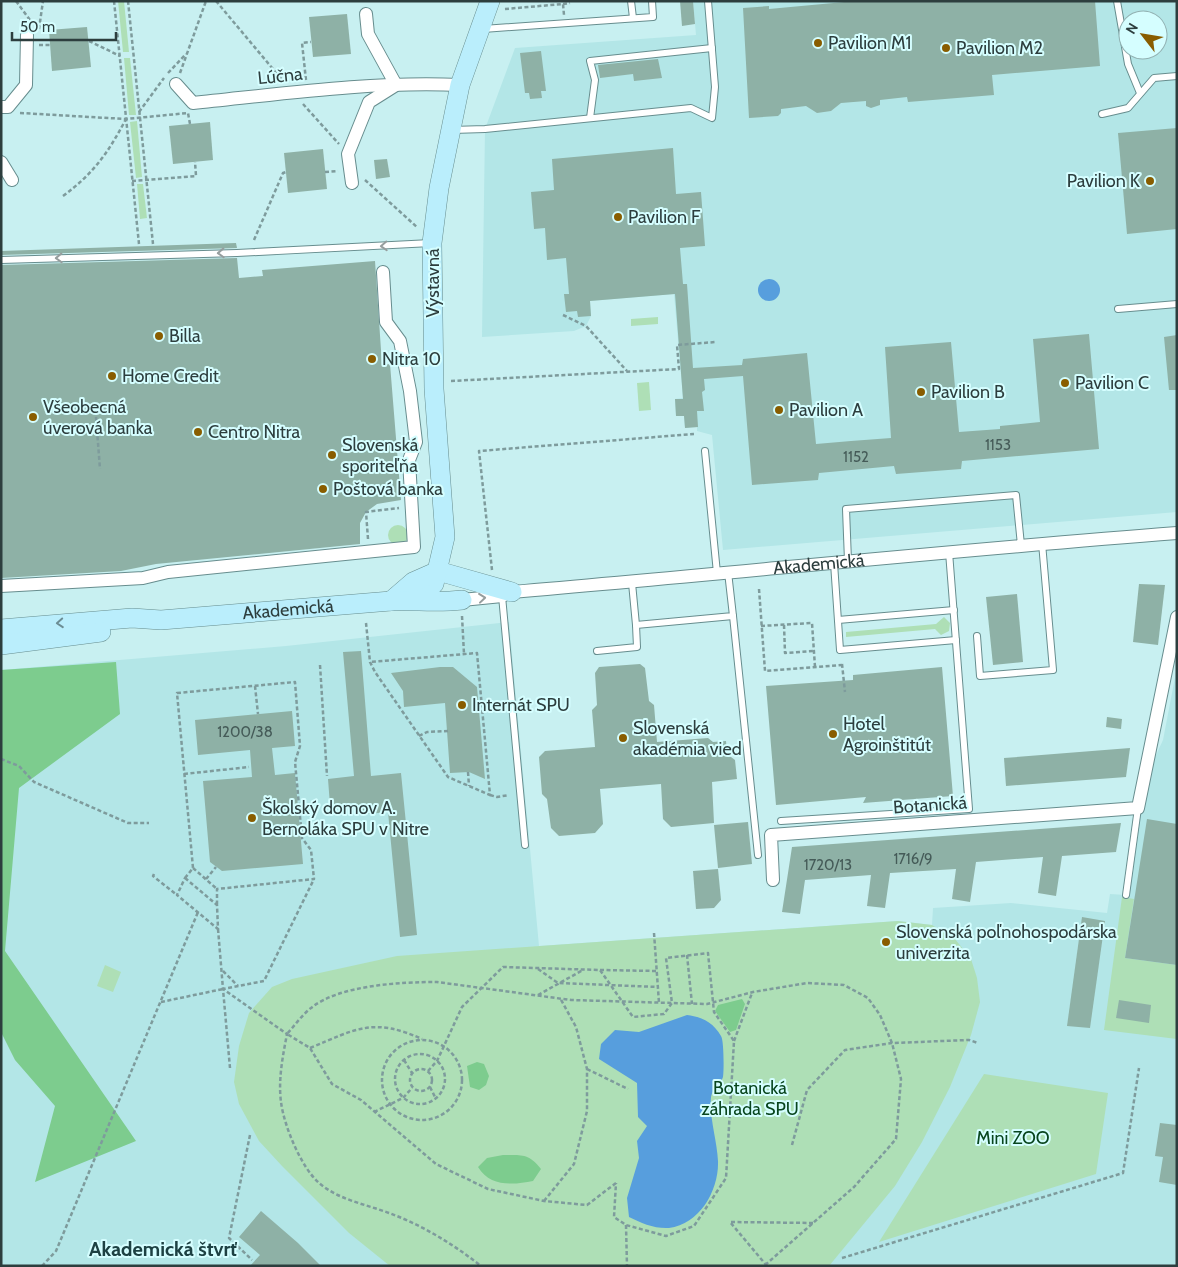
<svg xmlns="http://www.w3.org/2000/svg" width="1178" height="1267" viewBox="0 0 1178 1267" font-family="Cabin,sans-serif">
  <rect width="100%" height="100%" fill="#c8f0f1"/>
  <g fill="#b3e6e7" fill-rule="evenodd">
    <path d="M693,1H1177V512L723,550L712,435L697,431V427L685,428L684,416H676L675,399L683,398L674,294L590,301L591,316L586,326L574,331L482,337L485,129L515,48L696,35ZM1128,20H1158V50H1128Z"/>
    <polygon points="509,622 539,946 898,921 932,925 933,908 1011,903 1107,913 1110,894 1126,895 1143,783 1163,740 1177,667 1177,1266 1,1266 1,670 286,646"/>
  </g>
  <g fill="#aedfb6">
    <polygon points="118,1 124,1 129,52 123,52"/>
    <polygon points="124,58 130,58 136,115 129,115"/>
    <polygon points="137,121 142,177 136,178 130,122"/>
    <polygon points="137,184 143,184 147,218 140,219"/>
    <polygon points="658,317 658,324 631,326 631,319"/>
    <polygon points="649,382 651,410 639,411 637,383"/>
    <circle cx="398" cy="535" r="10"/>
    <polygon points="944,617 950,623 949,631 941,635 935,629 846,637 846,632 936,624"/>
    <polygon points="1122,897 1134,899 1125,958 1177,965 1177,1039 1104,1030"/>
    <polygon points="898,921 932,925 955,939 971,959 977,978 980,1002 971,1035 950,1087 922,1142 895,1186 829,1266 390,1266 349,1233 282,1166 259,1141 239,1104 234,1082 239,1046 249,1013 272,987 292,979 397,956"/>
    <polygon points="105,965 121,972 113,992 97,986"/>
    <polygon points="984,1074 1108,1093 1096,1174 879,1242"/>
  </g>
  <g fill="#7dcc8e">
    <polygon points="116,662 120,714 19,788 5,951 136,1141 35,1182 55,1106 15,1060 1,1032 1,670"/>
    <polygon points="742,999 745,1004 736,1030 730,1032 715,1011 718,1005"/>
    <polygon points="477,1062 484,1064 489,1076 486,1085 479,1090 470,1087 467,1066"/>
    <path d="M503,1155C521,1155 529,1153 541,1169L533,1181C513,1185 490,1187 478,1167L487,1158Z"/>
  </g>
  <g fill="#579edd">
    <circle cx="769" cy="290" r="11"/>
    <path d="M687,1015C702,1017 713,1022 721,1036C724,1040 724,1072 723,1077C721,1084 712,1089 711,1097C709,1117 717,1140 718,1161C719,1190 700,1224 669,1228C655,1229 641,1223 629,1217L627,1198L639,1158L637,1141L647,1126L638,1117L637,1083L599,1059L601,1044L615,1030L639,1032Z"/>
  </g>
  <g fill="#8eb1a6">
    <polygon points="680,1 693,1 695,24 682,26"/>
    <polygon points="855,1 1095,1 1100,66 992,75 994,95 908,102 907,97 880,100 880,105 871,108 866,106 866,101 841,103 831,111 817,113 806,106 781,109 781,113 778,116 749,118 743,8 769,6 769,9"/>
    <polygon points="347,14 351,54 313,57 309,17"/>
    <polygon points="87,27 91,67 52,71 49,30"/>
    <polygon points="541,51 546,91 541,91 542,98 530,99 529,93 525,93 520,53"/>
    <polygon points="658,59 662,78 634,81 633,74 600,78 598,65"/>
    <polygon points="210,122 213,160 173,164 169,126"/>
    <polygon points="1177,128 1177,229 1127,234 1118,133"/>
    <polygon points="673,148 676,194 701,192 705,246 680,248 683,284 687,284 693,368 742,365 743,359 807,353 816,444 851,441 891,438 885,347 951,342 959,432 1000,429 1000,426 1040,422 1033,339 1089,334 1099,449 962,461 961,469 896,474 894,466 819,473 818,480 752,485 743,376 704,379 705,390 702,392 704,411 697,411 698,427 685,428 684,416 676,416 675,399 683,399 675,294 590,301 591,316 578,317 577,311 566,312 564,294 569,294 566,258 547,260 545,228 534,229 531,192 554,190 552,159"/>
    <polygon points="323,149 327,189 288,193 284,153"/>
    <polygon points="387,159 390,177 376,179 374,160"/>
    <polygon points="236,243 237,248 1,255 1,251"/>
    <polygon points="237,258 239,278 263,276 262,270 375,261 382,365 390,364 401,500 377,504 366,512 360,523 360,544 156,564 121,571 1,578 1,265"/>
    <polygon points="1177,335 1177,390 1169,390 1164,337"/>
    <polygon points="1139,584 1165,585 1158,645 1133,642"/>
    <polygon points="1017,594 1023,662 993,665 986,597"/>
    <polygon points="361,651 371,776 401,773 417,935 400,937 388,812 357,815 356,803 330,805 328,779 354,776 343,652"/>
    <polygon points="640,664 645,668 649,701 654,705 657,742 708,738 713,742 726,741 727,754 735,760 737,779 712,782 714,823 671,827 663,819 661,784 600,789 603,824 595,833 559,836 551,828 547,799 542,794 539,757 545,751 595,747 592,710 597,705 595,673 599,667"/>
    <polygon points="440,667 453,667 477,687 485,779 469,772 450,773 445,703 404,707 403,691 391,673"/>
    <polygon points="942,667 953,796 863,803 866,797 776,805 766,686 853,680 853,675"/>
    <polygon points="292,711 295,746 272,748 275,775 295,773 303,864 222,871 210,862 203,781 252,777 250,750 198,755 195,720"/>
    <polygon points="1107,717 1122,719 1121,729 1106,727"/>
    <polygon points="1130,748 1126,777 1006,786 1004,758"/>
    <polygon points="1147,819 1177,824 1177,965 1125,958"/>
    <polygon points="748,822 752,864 718,868 714,825"/>
    <polygon points="1121,823 1116,852 1062,856 1056,896 1038,893 1043,857 976,862 970,902 952,899 956,869 890,873 885,908 867,906 871,875 805,880 800,914 782,912 792,847"/>
    <polygon points="718,869 721,900 714,908 696,909 693,871"/>
    <polygon points="1082,917 1105,921 1090,1028 1067,1026"/>
    <polygon points="1119,1000 1151,1005 1149,1023 1116,1018"/>
    <polygon points="1160,1123 1177,1125 1177,1185 1159,1182 1163,1157 1155,1156"/>
    <polygon points="261,1211 298,1243 321,1266 250,1266 260,1255 239,1237"/>
  </g>
  <g fill="none" stroke-linecap="round" stroke-linejoin="round">
    <defs>
      <g id="lane">
        <polyline points="631,1 633,18"/>
        <polyline points="1117,1 1128,64 1140,93"/>
        <polyline points="483,29 653,17 652,1"/>
        <polyline points="1102,114 1128,108 1154,78 1177,76"/>
        <polyline points="590,118 595,80 590,61 712,48"/>
        <polyline points="452,130 485,129 691,108 712,118 715,87 708,1"/>
        <polyline points="1,260 237,253 431,243"/>
        <polyline points="1118,309 1177,304"/>
        <polyline points="705,451 717,573"/>
        <polyline points="848,561 846,509 1016,495 1021,545"/>
        <polyline points="834,563 840,650 956,640"/>
        <polyline points="632,583 636,625"/>
        <polyline points="502,596 525,845"/>
        <polyline points="733,616 758,855"/>
        <polyline points="838,620 954,610"/>
        <polyline points="977,636 980,676 1053,670 1042,543"/>
        <polyline points="597,651 637,647 636,625 733,616 728,572"/>
        <polyline points="781,821 969,809 949,552"/>
        <polyline points="1126,895 1138,808"/>
      </g>
      <g id="street">
        <path d="M176,84L193,103C281,94 371,81 460,85"/>
        <polyline points="1,107 8,107 26,85 27,35"/>
        <polyline points="1,162 12,180"/>
        <polyline points="352,183 348,154 369,102 396,85 368,34 366,14"/>
        <polyline points="1,586 143,578 168,572 414,547 409,460 416,442 410,391 400,341 386,322 383,272"/>
        <path id="s1" d="M462,600L502,596L512,592C734,573 955,550 1177,533"/>
        <polyline points="773,880 771,835 1138,808 1177,617"/>
      </g>
      <g id="secondary">
        <polyline points="438,571 512,592"/>
        <polyline points="413,600 434,584 445,537 434,389 432,243 439,188 460,85 490,1"/>
        <polyline points="391,601 413,582 438,571"/>
        <path id="s2" d="M1,629L132,618L161,620L391,601C415,600 438,603 462,600"/>
        <polyline points="1,645 101,632"/>
      </g>
    </defs>
    <use href="#lane" stroke="#678d8e" stroke-width="8"/>
    <use href="#street" stroke="#678d8e" stroke-width="14"/>
    <use href="#secondary" stroke="#678d8e" stroke-width="20"/>
    <g stroke="#7e9b9c" stroke-width="2.5" stroke-dasharray="4 2.5" stroke-linecap="butt">
      <polyline points="16,1 30,20 29,23"/>
      <polyline points="114,1 139,244"/>
      <polyline points="128,1 153,244"/>
      <polyline points="216,1 283,81"/>
      <polyline points="563,4 570,3"/>
      <polyline points="505,9 563,4 564,15"/>
      <polyline points="39,29 43,1"/>
      <polyline points="89,41 120,56"/>
      <polyline points="39,45 50,45"/>
      <polyline points="168,73 186,54"/>
      <polyline points="180,73 206,1"/>
      <polyline points="306,80 302,43 311,42"/>
      <polyline points="303,104 339,144"/>
      <polyline points="139,112 164,78"/>
      <polyline points="20,113 126,119 188,113 190,124"/>
      <polyline points="325,172 338,171"/>
      <polyline points="365,180 418,228"/>
      <polyline points="132,181 196,176 195,162"/>
      <path d="M63,196C94,173 108,153 126,119"/>
      <polyline points="254,240 283,173 286,172"/>
      <polyline points="563,315 586,326 627,371"/>
      <polyline points="451,381 679,369 677,345 716,342"/>
      <polyline points="95,404 100,469"/>
      <polyline points="368,539 366,512 399,508"/>
      <polyline points="492,570 479,451 694,434"/>
      <polyline points="759,589 765,671 842,665"/>
      <polyline points="462,616 464,654"/>
      <polyline points="366,623 370,662 375,672 448,777 490,795 477,653 370,662"/>
      <polyline points="784,625 785,653 814,651"/>
      <polyline points="761,626 812,623 815,667"/>
      <polyline points="842,664 845,692"/>
      <polyline points="320,665 327,776"/>
      <polyline points="255,686 258,714"/>
      <polyline points="419,736 427,732 448,731"/>
      <polyline points="1,759 19,766 34,782 128,823 149,823"/>
      <polyline points="468,772 469,786"/>
      <polyline points="184,774 249,767"/>
      <polyline points="490,795 497,797 509,795"/>
      <polyline points="193,868 217,889"/>
      <polyline points="154,874 153,876 177,895"/>
      <polyline points="185,878 193,868 177,693 295,682 300,746 295,762 302,838 311,850 314,879 217,889 217,905"/>
      <polygon points="185,878 217,905 218,929 177,895"/>
      <polyline points="206,879 216,867"/>
      <path d="M218,929L223,989L287,1034C283,1055 278,1079 281,1102C284,1126 301,1167 319,1183C339,1200 365,1204 389,1213C422,1225 453,1244 481,1266"/>
      <polyline points="654,933 659,1003"/>
      <polyline points="687,955 692,1004"/>
      <polyline points="538,969 558,983 658,987"/>
      <polyline points="600,970 657,971"/>
      <polyline points="223,971 238,986"/>
      <polyline points="538,995 583,970"/>
      <polyline points="161,1002 223,989"/>
      <circle cx="422" cy="1080" r="40"/>
      <polyline points="734,1041 752,993"/>
      <path d="M310,1048C356,1029 373,1017 422,1039"/>
      <circle cx="420" cy="1079" r="25"/>
      <polyline points="404,1060 412,1073"/>
      <polyline points="230,1068 223,989 264,981 314,879"/>
      <circle cx="421" cy="1080" r="11"/>
      <polyline points="587,1069 628,1089"/>
      <polyline points="428,1071 437,1061 462,1007 503,967 600,970 633,1017 664,1014 672,1003 666,958 708,953 714,1012 734,1041 726,1178 694,1226 666,1236 626,1225 614,1217 616,1183"/>
      <polyline points="430,1087 436,1099"/>
      <polyline points="374,1112 403,1098 412,1088"/>
      <polyline points="250,1135 229,1238 252,1260"/>
      <polyline points="792,1145 807,1090 845,1050 892,1043 969,1040 978,1043"/>
      <path d="M616,1183L587,1205L544,1201L488,1189L436,1164L361,1100L332,1084L310,1048L287,1034C295,1025 302,1015 311,1008C339,985 401,982 437,982L571,1000L707,1004L753,992L807,983L844,985L868,998L880,1015L892,1043L901,1079L896,1139L854,1187L764,1266"/>
      <polyline points="544,1201 574,1164 587,1111 587,1069 576,1027 560,998"/>
      <polyline points="626,1225 627,1266"/>
      <polyline points="842,1258 1123,1173 1139,1068"/>
      <polyline points="42,1266 56,1251 198,912"/>
      <polyline points="767,1266 730,1222 813,1223"/>
    </g>
    <use href="#lane" stroke="#fff" stroke-width="6"/>
    <use href="#street" stroke="#fff" stroke-width="12"/>
    <use href="#secondary" stroke="#baeefc" stroke-width="19"/>
  </g>
  <defs><path id="oneway-chevron" d="M-2-3.5L2.5 0L-2 3.5" fill="none" stroke-width="1.6" stroke-linecap="round" stroke-linejoin="round" transform="scale(1.25)"/></defs>
  <g stroke="#969e9e">
    <use href="#oneway-chevron" transform="translate(384 246) rotate(177)"/>
    <use href="#oneway-chevron" transform="translate(221 253) rotate(178)"/>
    <use href="#oneway-chevron" transform="translate(59 258) rotate(178)"/>
    <use href="#oneway-chevron" transform="translate(482 598) rotate(-6)"/>
  </g>
  <use stroke="#6c8d94" href="#oneway-chevron" transform="translate(60 623) rotate(176)"/>
  <g fill="#895d00" stroke="#d5feff" stroke-width="2">
    <circle cx="818" cy="43" r="5"/>
    <circle cx="946" cy="48" r="5"/>
    <circle cx="1150" cy="181" r="5"/>
    <circle cx="618" cy="217" r="5"/>
    <circle cx="159" cy="336" r="5"/>
    <circle cx="372" cy="359" r="5"/>
    <circle cx="112" cy="376" r="5"/>
    <circle cx="1065" cy="383" r="5"/>
    <circle cx="921" cy="392" r="5"/>
    <circle cx="779" cy="410" r="5"/>
    <circle cx="33" cy="417" r="5"/>
    <circle cx="198" cy="432" r="5"/>
    <circle cx="332" cy="455" r="5"/>
    <circle cx="323" cy="489" r="5"/>
    <circle cx="462" cy="705" r="5"/>
    <circle cx="833" cy="734" r="5"/>
    <circle cx="623" cy="738" r="5"/>
    <circle cx="252" cy="818" r="5"/>
    <circle cx="886" cy="942" r="5"/>
  </g>
  <g text-anchor="middle" stroke-width="4" stroke-linejoin="round" paint-order="stroke">
    <g font-size="15" fill="#455b58">
      <text x="998" y="450">1153</text>
      <text x="856" y="462">1152</text>
      <text x="245" y="737">1200/38</text>
      <text x="913" y="864">1716/9</text>
      <text x="828" y="870">1720/13</text>
    </g>
    <g font-size="18" fill="#2d3e3e" stroke="#d5feff" text-anchor="start">
      <text x="828" y="49">Pavilion M1</text>
      <text x="956" y="54">Pavilion M2</text>
      <text x="1140" y="187" text-anchor="end">Pavilion K</text>
      <text x="628" y="223">Pavilion F</text>
      <text x="169" y="342">Billa</text>
      <text x="382" y="365">Nitra 10</text>
      <text x="122" y="382">Home Credit</text>
      <text x="1075" y="389">Pavilion C</text>
      <text x="931" y="398">Pavilion B</text>
      <text x="43" y="413">Všeobecná<tspan x="43" dy="21">úverová banka</tspan></text>
      <text x="789" y="416">Pavilion A</text>
      <text x="208" y="438">Centro Nitra</text>
      <text x="342" y="451">Slovenská<tspan x="342" dy="21">sporiteľňa</tspan></text>
      <text x="333" y="495">Poštová banka</text>
      <text x="472" y="711">Internát SPU</text>
      <text x="843" y="730">Hotel<tspan x="843" dy="21">Agroinštitút</tspan></text>
      <text x="633" y="734">Slovenská<tspan x="633" dy="21">akadémia vied</tspan></text>
      <text x="262" y="814">Školský domov A.<tspan x="262" dy="21">Bernoláka SPU v Nitre</tspan></text>
      <text x="896" y="938">Slovenská poľnohospodárska<tspan x="896" dy="21">univerzita</tspan></text>
    </g>
    <g font-size="18" fill="#2d3e3e" stroke="#d5feff">
      <text transform="translate(280 76) rotate(-6)" y="6">Lúčna</text>
      <text transform="translate(433 283) rotate(-90)" y="6">Výstavná</text>
      <text dy="6" stroke="none"><textPath href="#s1" startOffset="359">Akademická</textPath></text>
      <text dy="6" stroke="none"><textPath href="#s2" startOffset="288">Akademická</textPath></text>
      <text transform="translate(930 805) rotate(-4)" y="6">Botanická</text>
    </g>
    <g font-size="18" fill="#08451d" stroke="#d5feff">
      <text x="750" y="1094">Botanická<tspan x="750" dy="21">záhrada SPU</tspan></text>
      <text x="1013" y="1144">Mini ZOO</text>
    </g>
    <g font-size="20" font-weight="bold" fill="#1d4143" stroke="#d5feff">
      <text x="163" y="1256">Akademická štvrť</text>
    </g>
  </g>
  <rect width="1178" height="1267" fill="none" stroke="#2d3e3e" stroke-width="5"/>
  <g transform="translate(1143 35) rotate(301)"><circle r="24" fill="#d5feff" stroke="#92b1b2"/>
  <path d="M0-4L9 19L0 12L-9 19Z" fill="#895d00"/>
  <text y="-8" font-size="14" font-weight="bold" text-anchor="middle" fill="#2d3e3e">N</text>
  </g>
  <path d="M12 32v8h104v-8" fill="none" stroke="#2d3e3e" stroke-width="2.5"/>
  <text x="20" y="32" font-size="15" fill="#2d3e3e" stroke="#d5feff" stroke-width="4" paint-order="stroke">50 m</text>
</svg>
